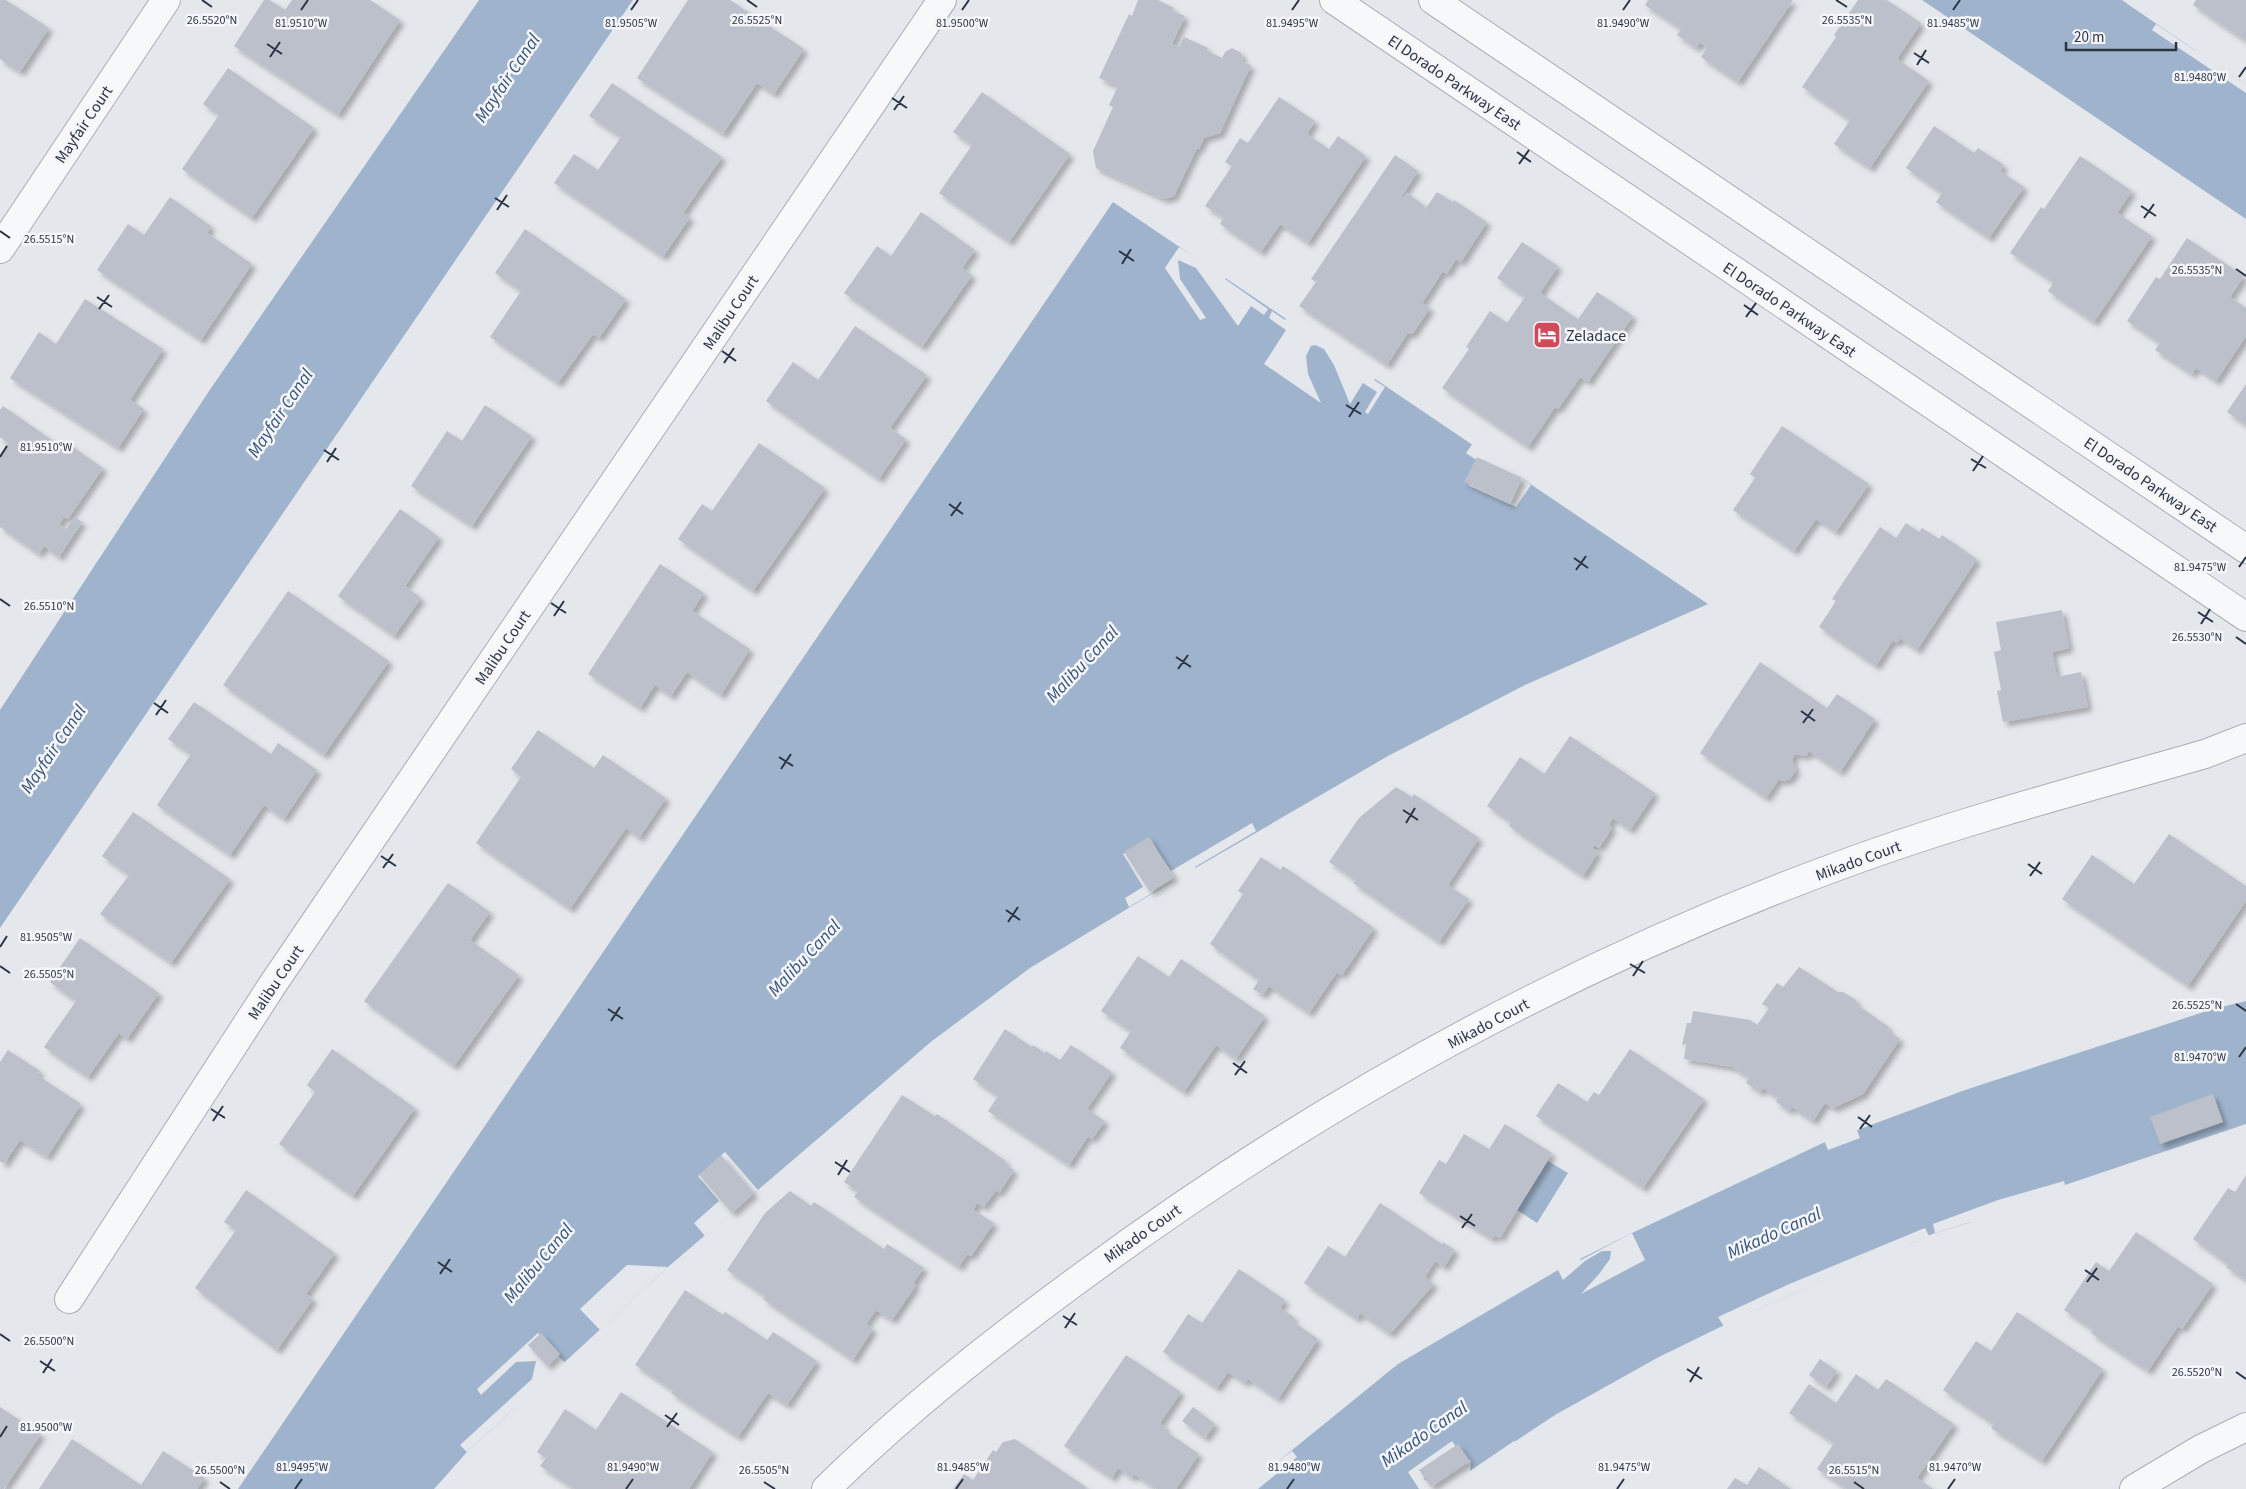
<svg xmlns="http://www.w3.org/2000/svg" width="2246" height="1489" viewBox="0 0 2246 1489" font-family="'Source Sans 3',sans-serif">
  <defs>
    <filter id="shadow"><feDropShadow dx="4.5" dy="4.5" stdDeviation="2.5" flood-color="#0004"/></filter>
  </defs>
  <rect width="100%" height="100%" fill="#e4e7ec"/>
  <g fill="#9fb4cc">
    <polygon points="479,0 633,0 0,928 0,710 209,391"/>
    <polygon points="1922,0 2122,0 2129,5 2246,85 2246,219"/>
    <polygon points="1113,202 1708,604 1523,686 1388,756 1173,881 1030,968 932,1041 668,1267 467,1452 434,1489 238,1489"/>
    <polygon points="2246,1001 2246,1124 2065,1185 1971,1222 1935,1233 1755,1310 1657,1358 1555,1415 1443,1489 1244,1489 1398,1364 1558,1270 1632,1233 1825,1142 1965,1090 2213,1009"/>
    <polygon points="1548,1161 1568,1173 1537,1223 1517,1210"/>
  </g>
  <g fill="#e4e7ec">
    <polygon points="2156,24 2196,51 2198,49 2221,65 2220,67 2246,85 2246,93 2152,30"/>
    <polygon points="1179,247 1227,277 1225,279 1268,309 1264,315 1251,306 1238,326 1196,268 1178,260 1180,279 1206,318 1200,320 1165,268"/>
    <polygon points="1272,311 1285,320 1287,318 1375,378 1374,380 1385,387 1368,414 1365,412 1377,392 1363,383 1350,404 1334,365 1324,349 1315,345 1311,346 1306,356 1308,374 1321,403 1264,364 1286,330 1269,318"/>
    <polygon points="1473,443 1531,485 1516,507 1469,486 1484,465 1466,453"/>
    <polygon points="1252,823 1256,831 1195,867 1196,870 1174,883 1172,881 1129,907 1125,898 1143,887 1123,854 1149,840 1171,871"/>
    <polygon points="1856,1128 1860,1138 1828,1150 1824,1140"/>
    <polygon points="725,1152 758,1190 705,1236 694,1223 719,1201 698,1176"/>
    <polygon points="2064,1181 2065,1185 2052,1191 2053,1193 1971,1224 1970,1222 1935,1233 1933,1224 1998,1200"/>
    <polygon points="1925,1228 1929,1236 1909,1244 1910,1247 1884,1258 1883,1256 1755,1310 1756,1312 1725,1328 1718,1317 1787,1285"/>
    <polygon points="1632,1233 1645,1260 1581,1294 1599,1274 1610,1259 1611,1251 1602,1251 1585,1261 1563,1280 1557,1268 1579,1258 1581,1260"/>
    <polygon points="627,1265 668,1267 600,1330 580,1309"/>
    <polygon points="538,1333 565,1363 536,1389 537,1391 517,1410 515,1408 467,1452 460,1445 532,1379 536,1361 516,1362 481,1395 477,1389"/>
    <polygon points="1452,1441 1456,1447 1428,1467 1424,1480 1438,1482 1471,1460 1470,1471 1514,1441 1516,1442 1447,1489 1419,1489 1408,1472"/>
    <polygon points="1292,1451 1297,1457 1258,1489 1241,1489"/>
  </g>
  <g fill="#bbc0ca" filter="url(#shadow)">
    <polygon points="0,0 6,0 49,28 20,72 0,59"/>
    <polygon points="264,0 270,0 285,10 292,0 370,0 400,20 338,115 234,46"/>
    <polygon points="688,0 730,0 804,49 774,94 757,83 723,134 637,78"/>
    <polygon points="1138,0 1158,0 1174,8 1172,11 1185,16 1172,44 1179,47 1184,37 1208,48 1207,51 1222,58 1225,52 1232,48 1241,53 1243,62 1251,65 1220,133 1204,138 1199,149 1197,148 1174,196 1164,199 1096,168 1093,151 1113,107 1109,105 1118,86 1099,78 1129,14 1132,16"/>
    <polygon points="1648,0 1793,0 1738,82 1701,57 1707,47 1700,42 1696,48 1677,35 1681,29 1645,5"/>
    <polygon points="1858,0 1887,0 1921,23 1897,59 1929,81 1870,168 1834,144 1850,120 1802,87 1836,37 1834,35"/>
    <polygon points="2196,0 2246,0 2246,41 2193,5"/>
    <polygon points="228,68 314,128 252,218 182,169 219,115 203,104"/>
    <polygon points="612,83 722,157 683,213 690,217 663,257 554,183 574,154 598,170 621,137 589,116"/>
    <polygon points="982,92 1070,154 1009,242 939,193 972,145 953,132"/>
    <polygon points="1279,97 1315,121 1307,134 1329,149 1338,136 1366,156 1308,243 1280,224 1261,252 1220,224 1224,218 1205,206 1232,166 1225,162 1240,138 1248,143"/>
    <polygon points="1934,126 1974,153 1978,148 2004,165 2000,171 2024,187 1989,238 1936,202 1942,193 1906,168"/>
    <polygon points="1395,155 1418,171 1402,196 1403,198 1407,193 1425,206 1422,210 1424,211 1437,192 1453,202 1454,200 1487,222 1461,262 1456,259 1447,274 1443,271 1422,303 1430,308 1413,333 1407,334 1387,365 1299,306 1316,282 1311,279"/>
    <polygon points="2080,156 2132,191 2117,213 2152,236 2094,322 2048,291 2054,282 2010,253 2041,207 2044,209"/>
    <polygon points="170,197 211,226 207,233 252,264 201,340 97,270 128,224 144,235"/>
    <polygon points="921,212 975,250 962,268 972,275 922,347 844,293 877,246 891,256"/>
    <polygon points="525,229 626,299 599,338 593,334 558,383 490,337 521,291 495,273"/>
    <polygon points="2187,238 2244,276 2230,297 2246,308 2246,336 2216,381 2196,368 2192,374 2155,350 2160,343 2127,321 2156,277 2160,279"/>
    <polygon points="1522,242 1558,266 1540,293 1578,319 1597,292 1633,316 1588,382 1580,377 1558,409 1555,407 1528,447 1442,388 1469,349 1466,347 1490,311 1507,323 1525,297 1497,278"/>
    <polygon points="85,299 163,349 130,400 144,409 118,448 10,378 39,332 56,344"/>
    <polygon points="855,326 927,375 890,428 906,439 879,479 766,401 793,362 818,380"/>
    <polygon points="2246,384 2246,425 2227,412"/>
    <polygon points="485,405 532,436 472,526 411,486 447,431 462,441"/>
    <polygon points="3,406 59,445 63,440 103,468 68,519 64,517 59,524 66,529 75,517 82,522 59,557 44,546 39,554 0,527 0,454 8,443 0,437 0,410"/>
    <polygon points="1782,426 1869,484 1836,532 1816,519 1794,551 1733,510 1755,478 1750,474"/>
    <polygon points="759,443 825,488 753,591 678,539 702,504 712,511"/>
    <polygon points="1477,457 1522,478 1510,504 1464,482"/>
    <polygon points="400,509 439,537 405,586 421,598 394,636 338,596"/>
    <polygon points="1906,523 1919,532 1922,528 1939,539 1942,535 1977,559 1917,650 1900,638 1897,643 1893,640 1876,666 1819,627 1836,601 1832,599 1880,527 1896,538"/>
    <polygon points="660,564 704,593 692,611 750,649 721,695 687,672 671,696 655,685 640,708 588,674"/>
    <polygon points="288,591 389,661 324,755 223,685"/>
    <polygon points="2062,610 2069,648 2052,652 2057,677 2081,672 2088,707 2003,722 1997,691 2001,690 1994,652 2001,650 1996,622"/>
    <polygon points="1760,662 1827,708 1837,694 1875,719 1840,772 1809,751 1806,756 1795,754 1792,760 1796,770 1790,779 1782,781 1779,779 1766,798 1700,753"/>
    <polygon points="194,702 271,754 278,743 317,770 284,819 264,805 230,855 157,805 191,754 168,739"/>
    <polygon points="538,730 594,768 603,755 666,798 639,838 626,828 570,909 476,843 521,777 511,769"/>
    <polygon points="1570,736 1655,793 1630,830 1613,818 1609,825 1612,828 1599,848 1595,845 1592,848 1598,852 1583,876 1509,826 1511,822 1487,806 1520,757 1544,774"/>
    <polygon points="1396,787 1412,797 1414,794 1479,838 1448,885 1469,899 1439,942 1353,883 1356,880 1329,862 1359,818"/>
    <polygon points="133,812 230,879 171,963 100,914 129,875 102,856"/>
    <polygon points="2169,834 2246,886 2246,901 2188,986 2062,899 2092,855 2134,884"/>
    <polygon points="1149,837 1174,877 1150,892 1124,852"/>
    <polygon points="1261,857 1280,870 1283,866 1374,928 1342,975 1337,972 1309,1013 1269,986 1263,995 1253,989 1259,980 1210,944 1243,894 1238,891"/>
    <polygon points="448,883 490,912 470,940 519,975 454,1066 364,1001"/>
    <polygon points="80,938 159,993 127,1039 119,1033 88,1077 44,1047 76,1001 50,982"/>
    <polygon points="1138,956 1169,977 1181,959 1265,1016 1236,1059 1216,1045 1184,1092 1120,1048 1131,1031 1101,1011"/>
    <polygon points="1799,967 1838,992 1843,992 1856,1000 1857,1005 1889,1027 1887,1030 1900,1039 1863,1094 1833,1108 1825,1103 1813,1121 1792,1107 1789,1111 1776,1102 1778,1098 1763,1088 1760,1092 1746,1083 1749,1078 1732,1067 1684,1059 1686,1044 1682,1045 1687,1023 1691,1023 1693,1011 1750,1020 1757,1025 1769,1008 1762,1004 1777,983 1783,987"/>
    <polygon points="1005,1029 1032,1047 1033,1045 1045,1053 1046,1051 1060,1060 1071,1045 1112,1072 1087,1109 1105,1121 1092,1139 1088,1136 1069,1165 988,1111 998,1096 973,1079"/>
    <polygon points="332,1049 415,1108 353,1196 279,1144 315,1092 307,1085"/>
    <polygon points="1630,1049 1704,1099 1643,1188 1536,1116 1558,1083 1587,1102 1594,1092 1599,1095"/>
    <polygon points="8,1050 40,1071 37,1075 81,1104 47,1157 20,1140 4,1164 0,1161 0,1062"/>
    <polygon points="2213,1094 2223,1122 2160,1144 2150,1117"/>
    <polygon points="902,1095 935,1116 937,1114 1006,1161 1004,1164 1014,1170 999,1193 996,1190 984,1207 977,1203 973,1210 994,1223 971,1256 967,1254 959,1267 854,1197 858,1191 844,1182"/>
    <polygon points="1505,1124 1552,1153 1500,1238 1495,1235 1492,1239 1419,1193 1439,1160 1446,1164 1464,1134 1489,1149"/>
    <polygon points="721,1155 754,1193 732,1213 699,1175"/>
    <polygon points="2246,1175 2246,1280 2226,1267 2228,1264 2193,1239 2228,1188 2235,1192"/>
    <polygon points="246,1190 335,1253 306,1294 313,1299 277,1350 195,1288 236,1230 224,1222"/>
    <polygon points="790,1191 811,1206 814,1202 884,1249 887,1244 924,1268 913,1283 916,1285 892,1320 876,1310 866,1324 873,1329 853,1360 763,1299 765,1296 727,1270 765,1213"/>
    <polygon points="1380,1203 1442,1244 1443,1242 1455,1250 1444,1267 1435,1261 1425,1277 1434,1284 1390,1334 1360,1313 1357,1319 1304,1283 1328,1246 1345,1257"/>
    <polygon points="2136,1232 2213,1284 2182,1329 2178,1326 2148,1371 2091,1333 2093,1330 2064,1310 2096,1262 2109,1271"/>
    <polygon points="1239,1269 1285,1300 1280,1308 1294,1317 1292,1321 1318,1339 1278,1399 1248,1379 1245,1383 1228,1372 1217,1388 1163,1352 1188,1314 1202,1323"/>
    <polygon points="685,1290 723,1315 725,1312 767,1340 773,1332 817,1361 787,1405 768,1393 738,1437 671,1393 673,1390 635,1365"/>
    <polygon points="2017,1312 2103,1369 2042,1461 1991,1428 1994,1424 1943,1390 1976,1341 1991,1351"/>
    <polygon points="541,1333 560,1354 547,1366 528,1345"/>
    <polygon points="1126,1355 1181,1392 1160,1423 1166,1427 1164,1430 1199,1454 1176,1489 1157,1489 1134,1474 1132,1478 1118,1468 1112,1478 1064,1446"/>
    <polygon points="1820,1359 1837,1371 1826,1387 1809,1375"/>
    <polygon points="1856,1374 1878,1390 1886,1379 1954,1424 1917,1478 1933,1489 1847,1489 1817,1469 1834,1443 1789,1413 1809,1384 1836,1403"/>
    <polygon points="621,1392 713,1452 689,1489 575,1489 540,1466 546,1458 537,1452 565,1409 596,1430"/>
    <polygon points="0,1407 41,1434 4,1489 0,1489"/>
    <polygon points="1193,1407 1215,1424 1205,1438 1182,1421"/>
    <polygon points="72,1439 141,1485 163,1451 205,1478 197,1489 39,1489"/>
    <polygon points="1015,1439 1086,1487 1085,1489 953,1489 964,1474 973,1480 993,1450 996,1452 1003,1442"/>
    <polygon points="1458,1444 1470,1461 1431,1487 1419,1470"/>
    <polygon points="1759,1467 1791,1489 1727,1489 1735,1478 1747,1485"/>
  </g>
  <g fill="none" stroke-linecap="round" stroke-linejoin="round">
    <defs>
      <g id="minor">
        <polyline points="1334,0 2246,617"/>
        <polyline points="1433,0 2246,549"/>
        <polyline points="0,249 166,0"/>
        <polyline points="69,1299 273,984 942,0"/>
        <path d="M826,1489C905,1411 993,1342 1083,1276C1315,1105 1570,964 1841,865C1960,821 2083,789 2205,754L2246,738"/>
        <polyline points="2134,1489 2201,1449 2246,1427"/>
      </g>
    </defs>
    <use href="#minor" stroke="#a9aeb7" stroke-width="30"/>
    <use href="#minor" stroke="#f7f8fa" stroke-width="28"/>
  </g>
  <path fill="none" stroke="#2b3445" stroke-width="2" d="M202,0L212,7M747,0L757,7M1836,0L1847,7M301,10L308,0M631,10L638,0M962,10L969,0M1292,10L1299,0M1623,10L1630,0M1953,10L1960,0M267,44L282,54M1914,53L1929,63M270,57L280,42M1917,65L1926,50M2239,77L2246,67M892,98L907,108M894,110L904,96M1517,152L1531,162M1519,164L1529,150M495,198L509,207M2141,206L2156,216M497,210L507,195M2144,218L2154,204M0,231L10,238M1119,251L1134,261M1122,264L1131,249M2236,269L2246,276M97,297L112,307M1744,305L1758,315M99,309L109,295M1746,317L1756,303M722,351L736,361M724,363L734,348M1346,405L1361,414M1349,417L1359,402M324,450L339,460M0,457L7,446M1971,459L1986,468M327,462L336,448M1973,471L1983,456M949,504L963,514M951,516L961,502M1574,558L1588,568M2239,567L2246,557M1576,570L1586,556M0,599L10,606M551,603L566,613M2198,612L2213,622M554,616L564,601M2201,624L2210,609M2236,637L2246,644M1176,657L1191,667M1178,669L1188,655M154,703L168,713M1801,711L1815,721M156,715L166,700M1803,723L1813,709M779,757L793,766M781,769L791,754M1403,810L1418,820M1406,823L1415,808M381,856L396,866M2028,864L2042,874M383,868L393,854M2030,876L2040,862M1006,910L1020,920M1008,922L1018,907M0,947L7,936M1630,964L1645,973M0,966L10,973M1633,976L1643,961M2236,1004L2246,1011M608,1009L623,1019M611,1021L620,1007M2239,1057L2246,1047M1233,1063L1247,1073M1235,1075L1245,1061M211,1109L225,1118M1858,1117L1872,1127M213,1121L223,1106M1860,1129L1870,1115M835,1162L850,1172M838,1175L847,1160M1460,1216L1475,1226M1462,1228L1472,1214M438,1262L452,1272M2085,1270L2099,1280M440,1274L450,1259M2087,1282L2097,1268M1063,1316L1077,1325M1065,1328L1075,1313M0,1334L10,1341M40,1361L55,1371M1687,1369L1702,1379M2236,1372L2246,1379M43,1373L52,1359M1690,1382L1699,1367M665,1415L679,1425M667,1427L677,1413M0,1437L7,1426M220,1482L230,1489M764,1482L775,1489M1854,1482L1864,1489M295,1489L302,1479M626,1489L633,1479M956,1489L963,1479M1287,1489L1294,1479M1617,1489L1624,1479M1948,1489L1955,1479"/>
  <defs>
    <symbol id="hotel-square" viewBox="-11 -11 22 22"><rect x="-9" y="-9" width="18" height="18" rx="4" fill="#d1495b" stroke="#f4f6f9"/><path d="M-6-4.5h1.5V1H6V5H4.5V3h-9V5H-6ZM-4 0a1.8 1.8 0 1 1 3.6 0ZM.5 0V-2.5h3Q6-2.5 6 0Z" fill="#fff"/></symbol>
  </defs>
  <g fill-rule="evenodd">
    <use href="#hotel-square" x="1531" y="319" width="32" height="32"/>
  </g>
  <g text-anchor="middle" stroke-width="5" stroke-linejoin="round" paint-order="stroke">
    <g font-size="16" fill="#2b3445" stroke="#f4f6f9">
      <text transform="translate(1455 82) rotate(34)" y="6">El Dorado Parkway East</text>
      <text transform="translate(83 124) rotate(-56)" y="6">Mayfair Court</text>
      <text transform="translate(1790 309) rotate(34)" y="6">El Dorado Parkway East</text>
      <text transform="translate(730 312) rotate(-56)" y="6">Malibu Court</text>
      <text transform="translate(2151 484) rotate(34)" y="6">El Dorado Parkway East</text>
      <text transform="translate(502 647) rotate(-56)" y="6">Malibu Court</text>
      <text transform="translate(1858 860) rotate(-20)" y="6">Mikado Court</text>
      <text transform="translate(275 982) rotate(-56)" y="6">Malibu Court</text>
      <text transform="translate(1488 1023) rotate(-28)" y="6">Mikado Court</text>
      <text transform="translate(1142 1233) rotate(-35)" y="6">Mikado Court</text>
    </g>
    <g font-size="16" fill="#2b3445" stroke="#f4f6f9" text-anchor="start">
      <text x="1566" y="341">Zeladace</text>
    </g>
    <g font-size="18" font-style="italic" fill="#34527a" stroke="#f4f6f9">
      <text transform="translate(507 78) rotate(-56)" y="6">Mayfair Canal</text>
      <text transform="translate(280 413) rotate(-56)" y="6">Mayfair Canal</text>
      <text transform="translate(1082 664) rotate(-47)" y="6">Malibu Canal</text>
      <text transform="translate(53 749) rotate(-56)" y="6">Mayfair Canal</text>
      <text transform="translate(804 958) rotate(-47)" y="6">Malibu Canal</text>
      <text transform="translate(1774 1233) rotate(-24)" y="6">Mikado Canal</text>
      <text transform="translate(538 1263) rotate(-50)" y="6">Malibu Canal</text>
      <text transform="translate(1424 1434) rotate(-35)" y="6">Mikado Canal</text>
    </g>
  </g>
  <g font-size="12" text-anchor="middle" fill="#2b3445" stroke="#f4f6f9" stroke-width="5" stroke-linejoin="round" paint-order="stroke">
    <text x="212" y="24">26.5520°N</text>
    <text x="757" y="24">26.5525°N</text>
    <text x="1847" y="24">26.5535°N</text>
    <text x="301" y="27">81.9510°W</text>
    <text x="631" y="27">81.9505°W</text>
    <text x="962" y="27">81.9500°W</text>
    <text x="1292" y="27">81.9495°W</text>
    <text x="1623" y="27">81.9490°W</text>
    <text x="1953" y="27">81.9485°W</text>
    <text x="2200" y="81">81.9480°W</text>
    <text x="49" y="243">26.5515°N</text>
    <text x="2197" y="274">26.5535°N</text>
    <text x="46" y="451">81.9510°W</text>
    <text x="2200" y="571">81.9475°W</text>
    <text x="49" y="610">26.5510°N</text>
    <text x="2197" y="641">26.5530°N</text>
    <text x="46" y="941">81.9505°W</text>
    <text x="49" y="978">26.5505°N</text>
    <text x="2197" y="1009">26.5525°N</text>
    <text x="2200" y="1061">81.9470°W</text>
    <text x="49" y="1345">26.5500°N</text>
    <text x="2197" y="1376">26.5520°N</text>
    <text x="46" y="1431">81.9500°W</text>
    <text x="302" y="1471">81.9495°W</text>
    <text x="633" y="1471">81.9490°W</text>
    <text x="963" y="1471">81.9485°W</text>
    <text x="1294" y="1471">81.9480°W</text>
    <text x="1624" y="1471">81.9475°W</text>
    <text x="1955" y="1471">81.9470°W</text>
    <text x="220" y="1474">26.5500°N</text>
    <text x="764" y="1474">26.5505°N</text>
    <text x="1854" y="1474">26.5515°N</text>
  </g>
  <path d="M2066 42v8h110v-8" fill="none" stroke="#2b3445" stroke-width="2.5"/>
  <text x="2074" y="42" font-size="15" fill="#2b3445" stroke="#f4f6f9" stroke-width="4" paint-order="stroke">20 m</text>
</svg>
